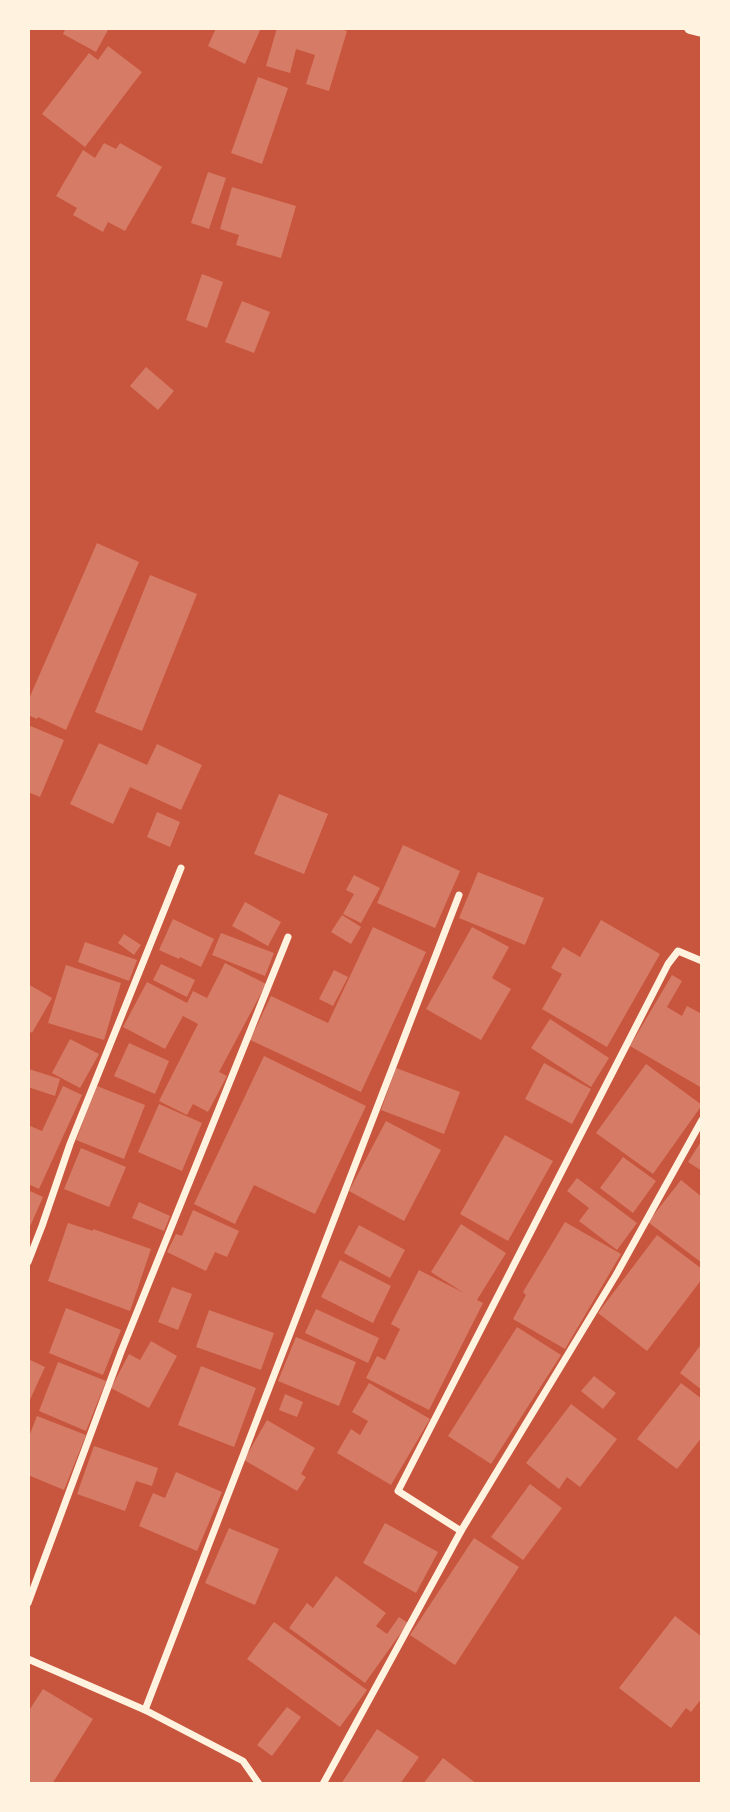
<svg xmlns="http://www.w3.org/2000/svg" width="730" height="1812" viewBox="0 0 730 1812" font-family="Raleway,sans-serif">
  <rect width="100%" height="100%" fill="#c8553d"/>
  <g fill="#d67c66">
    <polygon points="66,28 109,28 96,52 63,34"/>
    <polygon points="216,28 261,28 245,64 208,46"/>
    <polygon points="277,28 337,28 347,31 329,91 306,84 315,55 296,49 290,73 266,66"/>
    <polygon points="108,46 142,72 85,147 42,114 89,53 98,60"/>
    <polygon points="258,77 288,88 262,164 231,153"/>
    <polygon points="104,143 116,149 120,143 162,167 125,231 108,222 103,232 73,215 77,208 56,196 83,150 95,158"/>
    <polygon points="208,172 226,178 209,229 191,223"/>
    <polygon points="232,187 296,206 281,258 236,245 239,235 220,229"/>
    <polygon points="202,274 223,282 207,328 186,320"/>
    <polygon points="242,301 270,312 254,353 225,342"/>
    <polygon points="146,367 174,391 158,410 130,386"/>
    <polygon points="97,543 139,562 66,730 38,717 37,719 28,715 28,701"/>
    <polygon points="150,575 197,594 142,731 95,712"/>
    <polygon points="28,725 64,740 40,797 28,792"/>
    <polygon points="99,743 147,765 157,744 202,765 181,810 130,787 113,824 70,804"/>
    <polygon points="279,794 328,814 304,874 254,854"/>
    <polygon points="157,812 180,822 170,847 147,837"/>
    <polygon points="403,845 460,871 435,928 377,903"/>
    <polygon points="478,872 544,898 525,945 459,918"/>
    <polygon points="354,875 380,888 361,923 343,914 354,894 346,890"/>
    <polygon points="245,902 281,922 268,946 232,926"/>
    <polygon points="342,915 361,927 351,944 331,932"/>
    <polygon points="173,919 214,939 201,967 180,957 179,959 159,950"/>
    <polygon points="601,920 660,954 607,1047 542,1009 562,974 551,968 563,947 580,957"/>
    <polygon points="373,927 426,952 361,1092 250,1040 271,996 328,1023"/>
    <polygon points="472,927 509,947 492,978 511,989 481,1040 426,1009"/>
    <polygon points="221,933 274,953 265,976 212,955"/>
    <polygon points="124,934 141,945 134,955 118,943"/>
    <polygon points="85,942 137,960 129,981 78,962"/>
    <polygon points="225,963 266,984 219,1072 227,1076 208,1112 193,1104 187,1115 159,1101 198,1024 183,1016 165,1049 123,1027 147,982 187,1003 193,991 207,998"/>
    <polygon points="161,964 195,980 187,997 153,980"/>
    <polygon points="66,965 121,983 104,1040 48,1023"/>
    <polygon points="334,970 348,977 333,1006 319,999"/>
    <polygon points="672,975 682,981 667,1007 682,1016 687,1006 702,1014 702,1088 630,1046"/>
    <polygon points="28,984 52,998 32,1033 28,1030"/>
    <polygon points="550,1019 609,1058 591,1087 531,1048"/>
    <polygon points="70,1039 99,1054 80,1088 52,1073"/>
    <polygon points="129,1043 169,1061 155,1094 114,1076"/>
    <polygon points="264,1056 366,1106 315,1214 254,1185 235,1224 194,1204"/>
    <polygon points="544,1063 591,1089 572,1124 525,1099"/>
    <polygon points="646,1064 702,1105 653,1174 596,1133"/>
    <polygon points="396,1068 460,1092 444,1134 381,1110"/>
    <polygon points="29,1069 60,1079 55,1096 28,1087"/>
    <polygon points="63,1086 82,1095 39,1189 28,1184 28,1125 42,1131"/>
    <polygon points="97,1086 145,1105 124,1159 76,1140"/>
    <polygon points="159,1104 202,1123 182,1171 138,1152"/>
    <polygon points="386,1121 441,1150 404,1221 349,1191"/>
    <polygon points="505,1135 553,1161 508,1241 460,1214"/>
    <polygon points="702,1140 702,1171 688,1162"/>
    <polygon points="81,1148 126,1167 109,1207 64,1189"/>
    <polygon points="623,1157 656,1181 633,1213 600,1188"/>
    <polygon points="577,1178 637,1223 617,1250 579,1221 589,1208 567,1191"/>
    <polygon points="681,1180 702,1197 702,1263 648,1222"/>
    <polygon points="28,1190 43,1197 28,1231"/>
    <polygon points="139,1202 170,1216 164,1231 132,1218"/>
    <polygon points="193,1210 239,1231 227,1257 215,1252 206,1271 167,1252 176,1234 182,1236"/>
    <polygon points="565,1222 621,1254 565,1349 513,1319 526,1295 523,1292"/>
    <polygon points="68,1223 93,1231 93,1229 151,1249 130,1311 48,1281"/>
    <polygon points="461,1224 506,1253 477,1300 483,1303 429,1410 366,1378 377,1356 385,1360 400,1329 391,1324 419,1270 464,1293 431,1272"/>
    <polygon points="359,1225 405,1250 390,1278 344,1253"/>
    <polygon points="657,1235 702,1269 702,1279 647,1351 598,1313"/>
    <polygon points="340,1260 391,1286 373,1323 321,1297"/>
    <polygon points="172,1287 192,1294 178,1330 158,1322"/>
    <polygon points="66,1308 121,1330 103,1375 49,1353"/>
    <polygon points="316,1309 379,1338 368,1363 305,1333"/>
    <polygon points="209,1310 274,1333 261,1370 196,1347"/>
    <polygon points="517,1327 561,1355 491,1464 448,1436"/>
    <polygon points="296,1337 356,1362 339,1406 278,1381"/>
    <polygon points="151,1341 177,1356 149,1408 111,1388 129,1354 140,1360"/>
    <polygon points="702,1343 702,1390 680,1373"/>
    <polygon points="28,1359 45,1367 28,1404"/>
    <polygon points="58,1362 106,1381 86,1431 39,1411"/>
    <polygon points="201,1366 256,1388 234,1447 178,1425"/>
    <polygon points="594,1376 616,1393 603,1409 581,1391"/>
    <polygon points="369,1383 430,1419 391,1485 337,1453 351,1429 360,1435 368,1421 352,1412"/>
    <polygon points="681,1383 702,1399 702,1437 677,1469 637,1439"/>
    <polygon points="285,1394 303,1402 297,1417 279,1410"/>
    <polygon points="571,1404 617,1439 580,1487 567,1477 559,1489 526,1463"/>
    <polygon points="37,1416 86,1435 64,1490 28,1475 28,1439"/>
    <polygon points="267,1420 315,1448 301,1474 306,1477 297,1491 244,1460"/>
    <polygon points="94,1446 158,1468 152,1486 136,1481 125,1511 77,1494"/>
    <polygon points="176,1472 222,1492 197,1551 139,1526 153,1493 165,1498"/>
    <polygon points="530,1484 562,1508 523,1560 491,1537"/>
    <polygon points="385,1523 438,1552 416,1593 363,1563"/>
    <polygon points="229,1528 279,1549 255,1605 205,1583"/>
    <polygon points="474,1538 519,1567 455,1665 410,1635"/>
    <polygon points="336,1576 386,1613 376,1626 387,1634 399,1617 408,1623 365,1683 289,1628 307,1603 313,1608"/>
    <polygon points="675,1616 702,1637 702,1698 691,1712 686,1708 671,1728 619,1688"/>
    <polygon points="274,1622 367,1690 340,1727 247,1659"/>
    <polygon points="43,1689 93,1719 52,1784 28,1784 28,1712"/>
    <polygon points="287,1707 301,1717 272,1756 257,1745"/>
    <polygon points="377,1729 419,1757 400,1784 341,1784"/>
    <polygon points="443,1758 477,1784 423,1784"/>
  </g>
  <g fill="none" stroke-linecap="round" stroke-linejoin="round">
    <g stroke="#fff3e0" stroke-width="7">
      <polyline points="28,1262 42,1226 70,1144 181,868"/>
      <polyline points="461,1531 398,1491 668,964 678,951 702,961"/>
      <polyline points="28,1603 121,1352 288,937"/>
      <polyline points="28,1659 145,1710 243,1761 259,1784"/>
      <polyline points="145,1710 459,895"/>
      <polyline points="323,1784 461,1531 616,1275 702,1120"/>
    </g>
    <polyline stroke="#fff3e0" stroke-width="12" points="690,28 702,31"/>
  </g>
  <rect width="730" height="1812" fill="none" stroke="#fff3e0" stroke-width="60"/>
</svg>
